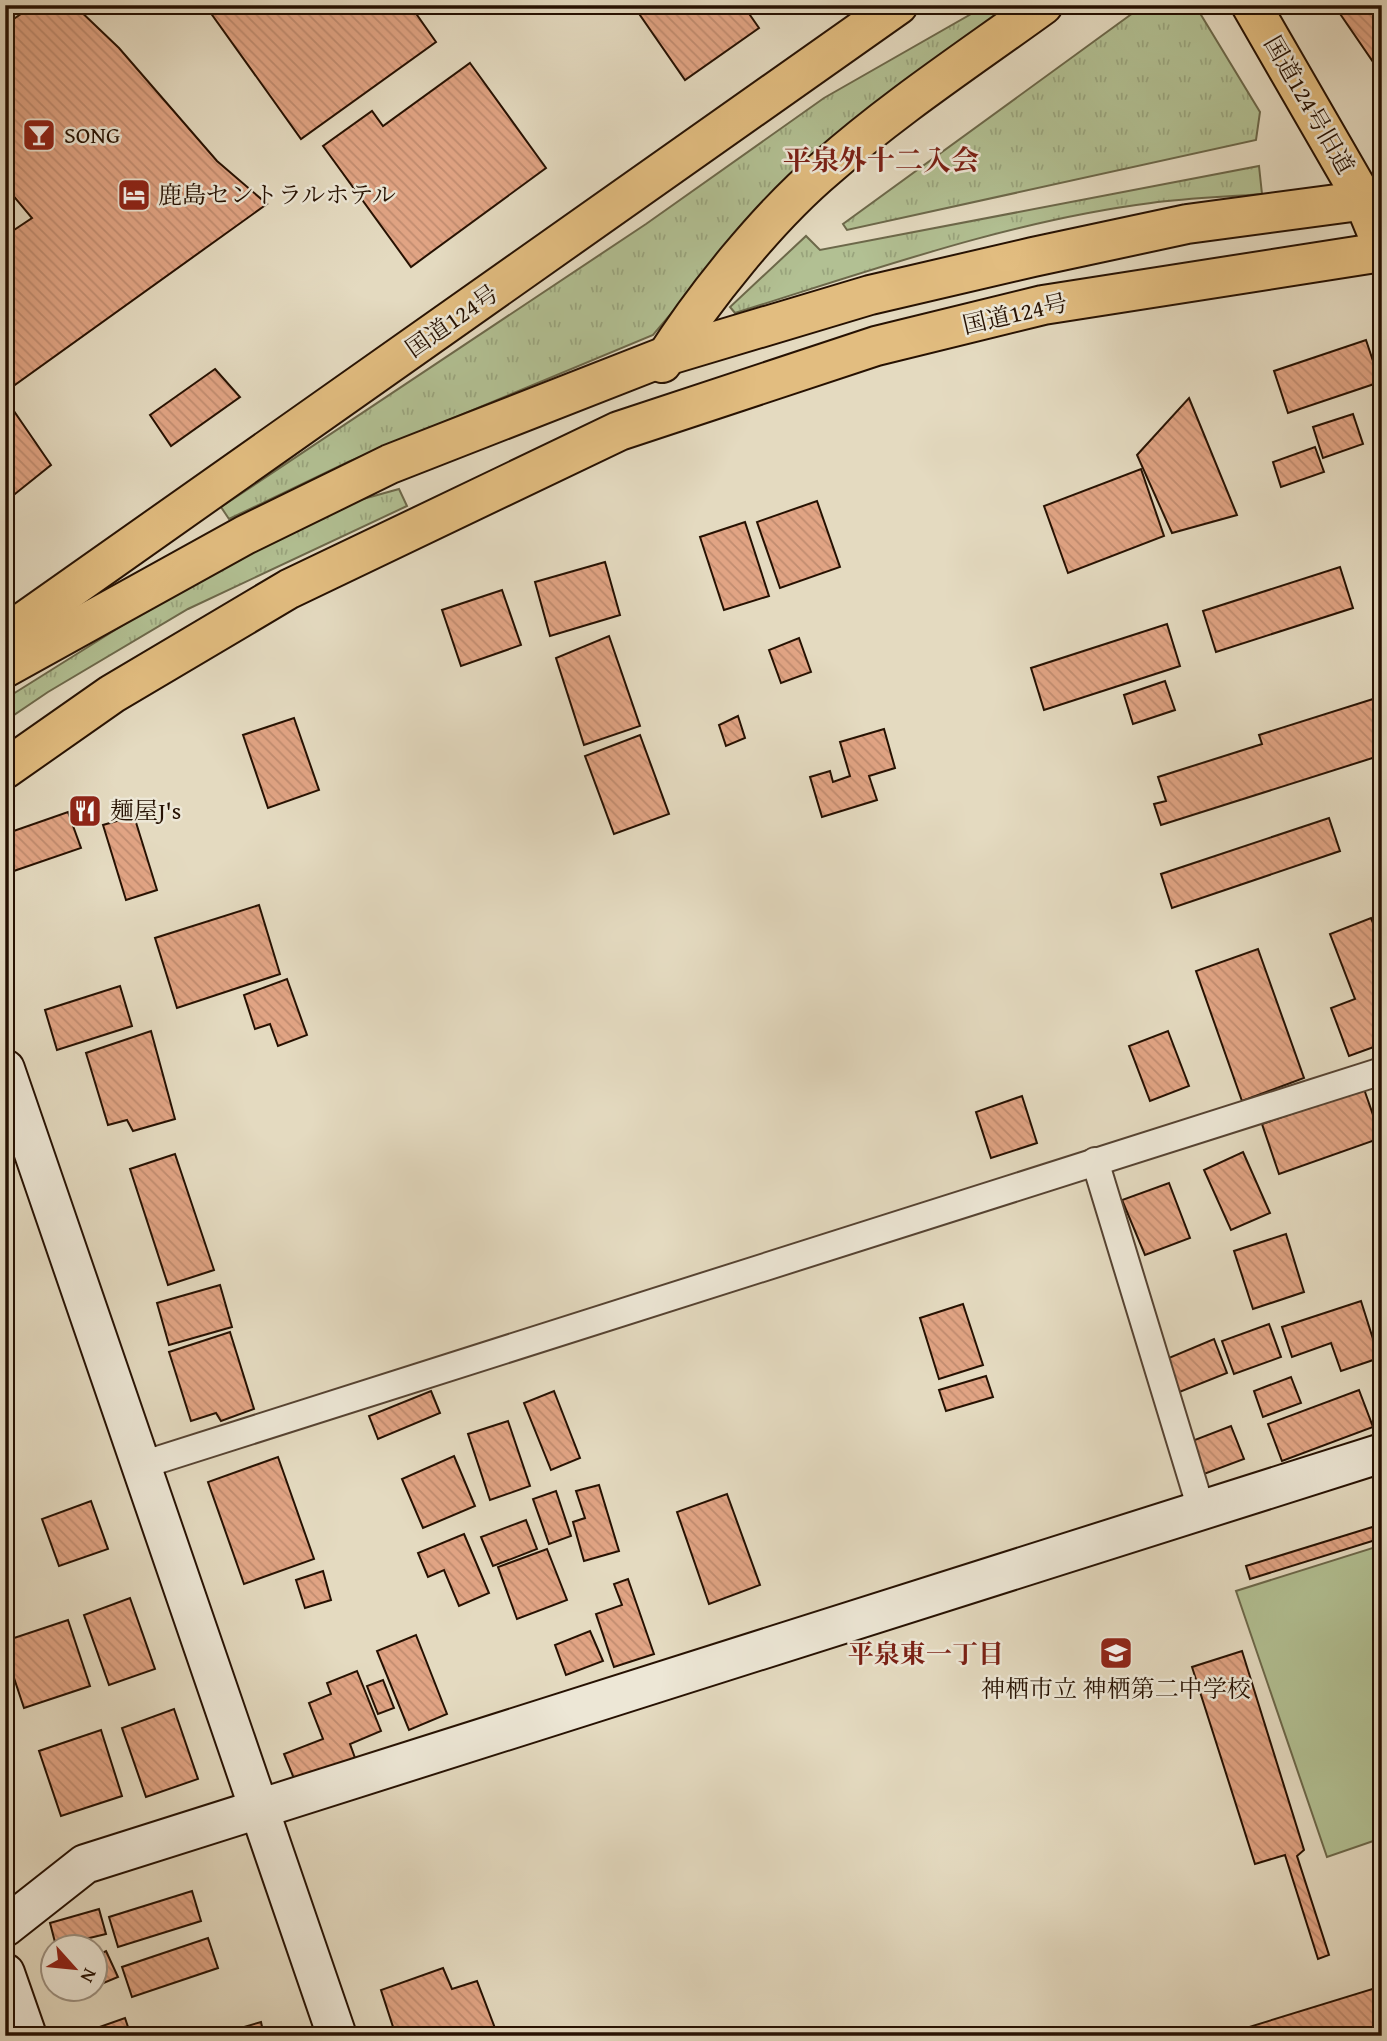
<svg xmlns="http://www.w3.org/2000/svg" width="1387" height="2041" viewBox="0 0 1387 2041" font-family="'Gentium Book Plus','Noto Serif JP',serif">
  <defs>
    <pattern id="grass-tufts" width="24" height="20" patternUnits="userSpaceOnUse" patternTransform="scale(1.75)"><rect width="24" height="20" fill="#b2c093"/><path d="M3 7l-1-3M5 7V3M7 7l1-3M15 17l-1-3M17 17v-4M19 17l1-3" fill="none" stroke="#99a47d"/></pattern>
    <pattern id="building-back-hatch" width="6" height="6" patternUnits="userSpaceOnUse" patternTransform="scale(1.75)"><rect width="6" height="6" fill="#e1a484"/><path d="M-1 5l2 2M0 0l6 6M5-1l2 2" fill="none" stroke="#c18c70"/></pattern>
  </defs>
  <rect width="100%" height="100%" fill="#e4dac0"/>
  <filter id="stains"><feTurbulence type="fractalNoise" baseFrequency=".00286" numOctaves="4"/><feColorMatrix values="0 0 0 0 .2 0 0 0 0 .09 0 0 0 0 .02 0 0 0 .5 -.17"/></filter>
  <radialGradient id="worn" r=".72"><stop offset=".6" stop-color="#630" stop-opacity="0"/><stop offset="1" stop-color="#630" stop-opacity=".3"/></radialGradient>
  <g fill="url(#grass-tufts)" stroke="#6c684a" stroke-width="2">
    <polygon points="987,5 1012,5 719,257 653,335 348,462 229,519 221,507 646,224 824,98"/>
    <polygon points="1144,5 1195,5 1260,112 1256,140 847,230 843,224"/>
    <path d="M1259,166L1262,194C1225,197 1188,198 1151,203C1009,221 870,271 735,313L730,307L806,236L820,250Z"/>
    <polygon points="399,489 407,506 188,609 48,692 5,721 5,699 198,578 345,504"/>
  </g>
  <polygon fill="#b2c093" stroke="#6c684a" stroke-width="2" points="1382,1545 1382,1838 1327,1857 1236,1591"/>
  <g fill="url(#building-back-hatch)" stroke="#261102" stroke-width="2">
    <polygon points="34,5 74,5 119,48 217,161 267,204 5,392 5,236 32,218 5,186 5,25"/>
    <polygon points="205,5 410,5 436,42 301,139"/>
    <polygon points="633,5 743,5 759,28 685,80"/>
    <polygon points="1334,5 1382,5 1382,75"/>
    <polygon points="470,63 546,168 411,267 323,146 372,111 383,126"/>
    <polygon points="1366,340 1380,382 1288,413 1274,371"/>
    <polygon points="215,369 240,397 171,446 150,415"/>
    <polygon points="5,398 51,465 5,502"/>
    <polygon points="1189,398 1237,515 1172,533 1137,455"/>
    <polygon points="1353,414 1363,444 1323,458 1313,427"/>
    <polygon points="1315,447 1324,472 1281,487 1273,462"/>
    <polygon points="1141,469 1164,536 1068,573 1044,506"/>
    <polygon points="817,501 840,567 780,588 757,522"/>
    <polygon points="745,522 769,596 724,610 700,537"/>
    <polygon points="605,562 620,615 550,636 535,582"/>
    <polygon points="1340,567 1353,608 1216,652 1203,611"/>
    <polygon points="502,590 521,645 461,666 442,610"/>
    <polygon points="1167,624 1180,666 1044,710 1031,668"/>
    <polygon points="609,636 640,726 584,745 556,658"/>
    <polygon points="799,638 811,672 781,683 769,650"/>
    <polygon points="1165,681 1175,710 1133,724 1124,695"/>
    <polygon points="1373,699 1382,725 1382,755 1161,825 1154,804 1166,801 1158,777 1262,744 1259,735"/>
    <polygon points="738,716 745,738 726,746 719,725"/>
    <polygon points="294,718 319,790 268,808 243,735"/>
    <polygon points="884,729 895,768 869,776 877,800 822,817 810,777 830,771 833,782 850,776 840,742"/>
    <polygon points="640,735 669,814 614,834 585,756"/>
    <polygon points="68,812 81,848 5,874 5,834"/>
    <polygon points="134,816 157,890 126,900 103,825"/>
    <polygon points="1329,818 1340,851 1172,908 1161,874"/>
    <polygon points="259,905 280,974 177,1008 155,938"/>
    <polygon points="1371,918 1382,945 1382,1044 1349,1056 1331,1008 1355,999 1330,934"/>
    <polygon points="1258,949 1304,1078 1242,1101 1196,971"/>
    <polygon points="287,979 307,1035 278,1046 270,1024 255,1029 244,995"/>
    <polygon points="120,986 132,1026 57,1050 45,1010"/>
    <polygon points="151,1031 175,1119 133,1131 127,1120 108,1125 86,1053"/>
    <polygon points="1168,1031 1189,1086 1150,1101 1129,1046"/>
    <polygon points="1364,1089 1381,1138 1279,1174 1262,1124"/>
    <polygon points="1022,1096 1037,1143 991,1158 976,1112"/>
    <polygon points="1243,1152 1270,1213 1231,1230 1204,1170"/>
    <polygon points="175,1154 214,1270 168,1285 130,1169"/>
    <polygon points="1169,1183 1190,1238 1145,1255 1122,1200"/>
    <polygon points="1286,1234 1304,1292 1253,1309 1234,1251"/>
    <polygon points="220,1285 232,1327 169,1345 157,1303"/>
    <polygon points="1361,1301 1379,1358 1341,1371 1331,1343 1292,1357 1282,1327"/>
    <polygon points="963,1304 983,1365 939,1379 920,1318"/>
    <polygon points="1269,1324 1281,1357 1234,1374 1222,1341"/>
    <polygon points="230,1332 254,1409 221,1421 216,1413 191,1421 169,1352"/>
    <polygon points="1214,1339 1227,1373 1177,1393 1164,1360"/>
    <polygon points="986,1376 993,1397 946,1411 939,1390"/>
    <polygon points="1291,1377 1301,1403 1263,1417 1254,1391"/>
    <polygon points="1359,1390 1373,1427 1282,1461 1268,1424"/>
    <polygon points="431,1391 440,1413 378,1439 369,1416"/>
    <polygon points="554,1391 580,1458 551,1470 524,1403"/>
    <polygon points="508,1421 530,1486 490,1500 468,1434"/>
    <polygon points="1231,1426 1244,1459 1204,1474 1192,1441"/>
    <polygon points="454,1456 475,1506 423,1528 402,1479"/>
    <polygon points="278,1457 314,1559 244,1584 208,1482"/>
    <polygon points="599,1485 619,1551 584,1561 573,1522 585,1518 576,1491"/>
    <polygon points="556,1491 571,1536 549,1544 533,1499"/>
    <polygon points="727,1494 760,1585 709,1604 677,1512"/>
    <polygon points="91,1501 108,1549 59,1566 42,1519"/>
    <polygon points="526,1520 537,1549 493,1566 481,1537"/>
    <polygon points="1382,1524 1382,1538 1250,1579 1246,1566"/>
    <polygon points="464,1534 489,1593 459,1606 444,1570 428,1577 418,1553"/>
    <polygon points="547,1549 567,1600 517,1619 498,1567"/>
    <polygon points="323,1571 331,1600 305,1608 296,1580"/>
    <polygon points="628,1579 654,1654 614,1667 596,1614 622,1605 614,1584"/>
    <polygon points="130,1598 155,1669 109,1685 84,1615"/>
    <polygon points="68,1620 90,1686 24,1708 5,1651 5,1641"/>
    <polygon points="590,1631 603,1661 566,1675 555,1645"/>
    <polygon points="416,1635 447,1714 409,1730 377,1651"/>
    <polygon points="1242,1651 1304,1850 1297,1856 1329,1955 1318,1959 1285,1855 1255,1864 1192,1667"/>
    <polygon points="357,1671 381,1731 350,1744 355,1758 295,1781 284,1754 323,1739 309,1703 331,1694 327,1683"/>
    <polygon points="383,1680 394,1708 378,1714 367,1686"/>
    <polygon points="174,1709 198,1779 146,1797 122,1728"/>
    <polygon points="101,1730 122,1796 61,1816 39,1751"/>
    <polygon points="192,1891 201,1921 118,1947 109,1917"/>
    <polygon points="99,1909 106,1934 56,1946 50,1923"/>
    <polygon points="208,1938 218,1968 132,1997 122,1967"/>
    <polygon points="106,1951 118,1977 94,1987 94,1957"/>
    <polygon points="443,1968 452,1989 477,1981 498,2036 396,2036 381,1990"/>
    <polygon points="1382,1986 1382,2036 1220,2036"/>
    <polygon points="125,2018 131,2036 74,2036"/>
    <polygon points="261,2022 264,2036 213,2036"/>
  </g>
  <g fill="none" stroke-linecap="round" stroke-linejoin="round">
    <defs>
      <g id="street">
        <polyline points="1095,1161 1201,1509"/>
        <polyline points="142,1465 1382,1071"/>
      </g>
      <g id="secondary">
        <polyline points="5,1069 337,2036"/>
        <polyline points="5,1927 85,1864 1382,1453"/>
        <polyline points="5,1973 27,2036"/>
      </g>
      <g id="highway">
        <polyline points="1251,5 1363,199 1382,245"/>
        <path d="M662,363C703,298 768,217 826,168C894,108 970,58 1043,5"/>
        <polyline points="5,635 898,5"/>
        <polyline points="5,668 245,535 390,464 666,356 870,295 1033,257 1187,224 1382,198"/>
        <polyline points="5,769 112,694 289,589 619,431 876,346 1043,305 1382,252"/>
      </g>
    </defs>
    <use href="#street" stroke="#564332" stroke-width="30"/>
    <use href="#secondary" stroke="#261102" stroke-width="42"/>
    <use href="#highway" stroke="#261102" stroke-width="42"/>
    <use href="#street" stroke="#ede7d6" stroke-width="26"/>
    <use href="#secondary" stroke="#ede7d6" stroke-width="38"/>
    <use href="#highway" stroke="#e2bd80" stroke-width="38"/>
  </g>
  <defs>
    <symbol id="bar-square" viewBox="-11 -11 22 22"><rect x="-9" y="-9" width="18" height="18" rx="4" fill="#8f2418" stroke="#ede7d6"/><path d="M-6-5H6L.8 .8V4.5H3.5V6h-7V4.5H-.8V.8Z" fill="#fff"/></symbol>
    <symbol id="hotel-square" viewBox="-11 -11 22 22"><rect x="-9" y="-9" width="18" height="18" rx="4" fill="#8f2418" stroke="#ede7d6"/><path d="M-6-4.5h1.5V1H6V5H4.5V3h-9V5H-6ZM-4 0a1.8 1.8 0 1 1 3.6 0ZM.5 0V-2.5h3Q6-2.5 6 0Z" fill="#fff"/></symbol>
    <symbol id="restaurant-square" viewBox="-11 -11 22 22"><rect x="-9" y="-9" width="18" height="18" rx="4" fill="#8f2418" stroke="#ede7d6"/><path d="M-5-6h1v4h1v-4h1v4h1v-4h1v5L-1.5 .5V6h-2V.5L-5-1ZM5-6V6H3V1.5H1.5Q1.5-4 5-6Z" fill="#fff"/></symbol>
    <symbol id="school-square" viewBox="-11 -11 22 22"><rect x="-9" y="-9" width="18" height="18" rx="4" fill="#8f2418" stroke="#ede7d6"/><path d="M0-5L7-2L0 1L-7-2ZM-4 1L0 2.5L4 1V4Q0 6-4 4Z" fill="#fff"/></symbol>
  </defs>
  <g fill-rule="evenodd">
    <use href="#bar-square" x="20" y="116" width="38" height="38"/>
    <use href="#hotel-square" x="115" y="176" width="38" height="38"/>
    <use href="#restaurant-square" x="66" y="792" width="38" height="38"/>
    <use href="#school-square" x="1097" y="1634" width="38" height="38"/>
  </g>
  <g text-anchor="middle" stroke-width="5" stroke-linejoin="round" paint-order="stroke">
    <g font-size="24" fill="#261102" stroke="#ede7d6">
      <text transform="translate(1309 105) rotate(60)" y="8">国道124号旧道</text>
      <text transform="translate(1015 314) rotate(-13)" y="8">国道124号</text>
      <text transform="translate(452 321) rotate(-35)" y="8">国道124号</text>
    </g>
    <g font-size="24" fill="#261102" stroke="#ede7d6" text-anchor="start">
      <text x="64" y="143">SONG</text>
      <text x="158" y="203">鹿島セントラルホテル</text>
      <text x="110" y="819">麺屋J's</text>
      <text x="1116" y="1697" text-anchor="middle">神栖市立 神栖第二中学校</text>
    </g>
    <g font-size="26" font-weight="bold" fill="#7a1f14" stroke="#ede7d6">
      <text x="926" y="1663">平泉東一丁目</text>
    </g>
    <g font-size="28" font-weight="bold" fill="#7a1f14" stroke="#ede7d6">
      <text x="881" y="170">平泉外十二入会</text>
    </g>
  </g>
  <rect width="1387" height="2041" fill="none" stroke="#e4dac0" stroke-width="28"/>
  <rect x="7" y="7" width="1373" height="2027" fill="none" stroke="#261102" stroke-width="3.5"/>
  <rect x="14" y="14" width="1359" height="2013" fill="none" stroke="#261102" stroke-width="2"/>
  <g transform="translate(74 1968) rotate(117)"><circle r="33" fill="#ede7d6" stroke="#9d9181" stroke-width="2"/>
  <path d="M0-5L12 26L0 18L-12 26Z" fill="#8f2418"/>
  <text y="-10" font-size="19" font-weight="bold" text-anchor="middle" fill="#261102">N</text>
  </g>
  <rect width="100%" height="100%" filter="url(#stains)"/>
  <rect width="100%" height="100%" fill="url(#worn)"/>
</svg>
